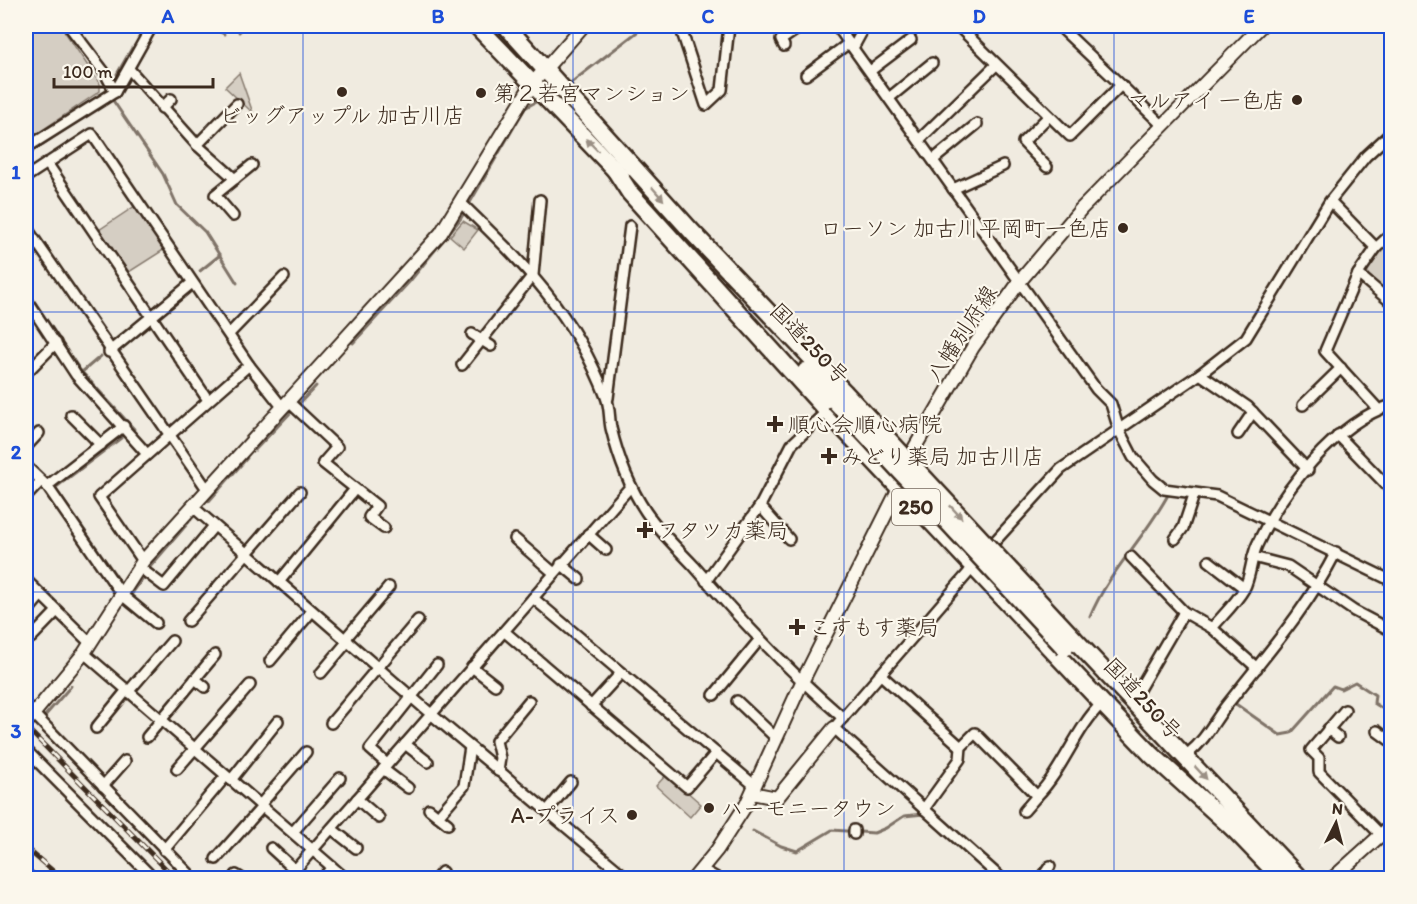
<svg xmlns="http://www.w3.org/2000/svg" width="1417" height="904" viewBox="0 0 1417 904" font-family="Itim,'Klee One',sans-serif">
  <rect width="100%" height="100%" fill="#f0ebe0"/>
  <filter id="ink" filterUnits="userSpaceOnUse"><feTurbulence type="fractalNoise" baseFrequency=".0167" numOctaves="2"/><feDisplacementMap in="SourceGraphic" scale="12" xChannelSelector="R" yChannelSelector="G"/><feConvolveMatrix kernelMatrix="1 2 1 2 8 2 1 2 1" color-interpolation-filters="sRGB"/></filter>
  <g filter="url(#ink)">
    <g fill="#d5cec3" stroke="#887c70" stroke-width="1.5">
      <polygon points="26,26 61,26 100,84 100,91 35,135 26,118"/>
      <polygon points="239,73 253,113 225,87"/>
      <polygon points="135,206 165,249 129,272 99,230"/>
      <polygon points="463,221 478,230 464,248 450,236"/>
      <polygon points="1391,239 1391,298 1368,275 1367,266"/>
      <polygon points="667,774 701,804 690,817 656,786"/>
    </g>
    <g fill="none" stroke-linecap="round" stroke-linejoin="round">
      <g stroke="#7f7367" stroke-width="3">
        <polyline points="208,26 224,34"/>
        <polyline points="239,32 245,26"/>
        <polyline points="140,34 144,27"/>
        <polyline points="117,74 132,48"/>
        <polyline points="568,85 645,26"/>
        <polyline points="112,99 163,174 177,205 205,232 237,283"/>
        <polyline points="26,155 112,99"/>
        <polyline points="200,271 220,255"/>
        <polyline points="26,289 80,370 134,429"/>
        <polyline points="353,343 410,281 461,218 525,108 541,99"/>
        <polyline points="82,372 101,356"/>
        <polyline points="255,450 316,386"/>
        <polyline points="209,501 247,458"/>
        <polyline points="150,567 194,516"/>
        <polyline points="119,580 55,488 121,438"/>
        <polyline points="129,598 145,575"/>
        <path d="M1090,617C1108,572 1146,537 1169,493"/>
        <polyline points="1233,702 1280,735 1291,733 1333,686 1341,689 1355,682 1375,695 1374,703 1392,715"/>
        <polyline points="44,717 71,686"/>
        <polyline points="753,831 781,846 797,851 832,830 874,833 886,828 904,816 924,814"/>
        <polyline points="989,874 995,878"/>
      </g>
      <defs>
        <g id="street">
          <polyline points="69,26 105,73 115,92"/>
          <polyline points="680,26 706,105 722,90 729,26"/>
          <polyline points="837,26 1096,389 1111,404 1119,430 1133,457 1153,480 1164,489 1217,496 1392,581"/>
          <polyline points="958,26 1070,136 1121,85 1163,126"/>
          <polyline points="1059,26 1121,85"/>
          <polyline points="784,46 781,40 802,26"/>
          <polyline points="853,48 865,26"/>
          <polyline points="129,69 197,145 235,179"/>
          <polyline points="870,71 911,40"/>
          <polyline points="806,75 849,43"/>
          <polyline points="889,98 932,63"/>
          <polyline points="162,108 171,99"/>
          <polyline points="919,140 996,65"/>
          <polyline points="197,145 237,104"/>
          <polyline points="26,148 115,92 152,26"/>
          <polyline points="933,160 977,124"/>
          <polyline points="47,163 208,400"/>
          <polyline points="1047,167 1023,142 1049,116"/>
          <polyline points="26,177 92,134 249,365 283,408"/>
          <polyline points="953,189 1003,166"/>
          <polyline points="1330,201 1376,248"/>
          <path d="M461,203C524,264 574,313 606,397C610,407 609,418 611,428C618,457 630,488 646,512C659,531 678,549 694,566C740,620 789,671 843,718"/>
          <polyline points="233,216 215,195 252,165"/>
          <polyline points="26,227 207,489"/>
          <polyline points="1392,233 1376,248 1358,274 1392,303"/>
          <polyline points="1358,274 1325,351 1378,409"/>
          <polyline points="26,299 76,375 147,454"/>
          <polyline points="229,334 284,277"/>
          <polyline points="472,334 491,346"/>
          <polyline points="109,352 192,283"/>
          <polyline points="462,365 533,275 540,200"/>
          <polyline points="26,373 56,343"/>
          <polyline points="1200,374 1248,407 1308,470"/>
          <polyline points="608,398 630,226"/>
          <polyline points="289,402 337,447 323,463 377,506 369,517 384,528"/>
          <polyline points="1303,405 1341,368"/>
          <polyline points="71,415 101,445"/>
          <polyline points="1238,434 1253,412"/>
          <polyline points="1338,435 1392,491"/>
          <polyline points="26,447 39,433"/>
          <polyline points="26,466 47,486 122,595 156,623"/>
          <polyline points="47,486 124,426"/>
          <polyline points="26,497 41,481"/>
          <polyline points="192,506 431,714 627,878"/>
          <polyline points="760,506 789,539"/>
          <polyline points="588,534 606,550"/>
          <polyline points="515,539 554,573"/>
          <polyline points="1175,539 1183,528 1194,495"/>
          <polyline points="986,551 1061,469 1200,374 1246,338 1330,201 1366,156 1392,132"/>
          <polyline points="1131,557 1184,612"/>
          <polyline points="1253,557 1288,566 1354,611 1392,631"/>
          <polyline points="143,561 99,497 249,365"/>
          <polyline points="1209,561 1244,588"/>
          <polyline points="561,564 579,579"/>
          <polyline points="976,564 834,728 1001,878"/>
          <polyline points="139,567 164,586 214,526"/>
          <polyline points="26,580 90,643"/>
          <polyline points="706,581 760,506 792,444 827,411"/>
          <polyline points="279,582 355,489"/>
          <polyline points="533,598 754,785"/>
          <polyline points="26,613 41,595"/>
          <polyline points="188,621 300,492"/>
          <polyline points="1212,628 1257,668"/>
          <polyline points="505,632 687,787 716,753"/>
          <polyline points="31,638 57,611"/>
          <polyline points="345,639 389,587"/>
          <polyline points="84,653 345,878"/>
          <polyline points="270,661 312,611"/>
          <polyline points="472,667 495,685"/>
          <polyline points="321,673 348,641"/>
          <polyline points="880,674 961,747"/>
          <polyline points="195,679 205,687"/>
          <path d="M1138,691L1184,612L1212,628C1222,616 1236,603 1244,589C1251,576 1251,558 1257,545C1281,492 1335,422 1392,405"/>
          <polyline points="128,692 172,641"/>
          <polyline points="714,695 760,639"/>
          <polyline points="737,701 776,738"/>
          <polyline points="26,706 193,878"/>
          <polyline points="591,706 621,673"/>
          <polyline points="1345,710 1311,750 1319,758 1319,772 1381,835"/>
          <polyline points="331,723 418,620"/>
          <polyline points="96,728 127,690"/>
          <polyline points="1328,729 1338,737"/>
          <polyline points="1377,731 1392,742"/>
          <polyline points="147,737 215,655"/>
          <polyline points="405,744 428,762"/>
          <polyline points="26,750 153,878"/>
          <path d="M1189,753C1206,739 1213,723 1226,706C1265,656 1307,609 1336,552"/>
          <polyline points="387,764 370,749 437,665"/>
          <polyline points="177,769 250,685"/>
          <polyline points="383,769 408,788"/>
          <polyline points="498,771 500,758 496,741 529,701"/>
          <polyline points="231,780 278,721"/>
          <polyline points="103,786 125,761"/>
          <polyline points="357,799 379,818"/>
          <polyline points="260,805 306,752"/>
          <polyline points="429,809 448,824"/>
          <path d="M924,809L960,759L961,747L975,733L1037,796C1064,768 1075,730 1102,703"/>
          <polyline points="547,811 571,782"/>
          <polyline points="1024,811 1037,796"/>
          <polyline points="438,816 464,786 470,747"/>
          <polyline points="332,829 356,848"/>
          <polyline points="854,830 854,834"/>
          <polyline points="293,832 340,778"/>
          <polyline points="271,848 295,870"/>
          <polyline points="164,850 226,776"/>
          <polyline points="216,859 262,807"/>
          <polyline points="701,869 717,878"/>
          <polyline points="26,874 31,878"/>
          <polyline points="236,875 241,878"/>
          <polyline points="288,878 631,486"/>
          <polyline points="323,878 332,867"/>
          <polyline points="437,878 442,872"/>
          <polyline points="1042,878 1050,866"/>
        </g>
        <g id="secondary">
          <polyline points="26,723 84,653 143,561 441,233 532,84 583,26"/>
          <polyline points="752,793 777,798 834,728"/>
          <polyline points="694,878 717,850 746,805 802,682 899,488 915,447 973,347 1020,281 1081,209 1261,26"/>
          <polyline points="1333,878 1392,825"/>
        </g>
        <g id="highway">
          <polyline points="477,26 621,176"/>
          <polyline points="506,26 693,233 844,392"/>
          <polyline points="614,168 630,193 827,411 1102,703 1152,755 1235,830"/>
          <polyline points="806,371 835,401"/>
          <polyline points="1074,639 1299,878"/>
          <polyline points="1228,823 1281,878"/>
        </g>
      </defs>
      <use href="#street" stroke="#3b2a1e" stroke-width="14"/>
      <use href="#secondary" stroke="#3b2a1e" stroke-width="16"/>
      <use href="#highway" stroke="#3b2a1e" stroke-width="21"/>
      <use href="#street" stroke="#fbf7ec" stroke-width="9"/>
      <use href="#secondary" stroke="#fbf7ec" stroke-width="12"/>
      <use href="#highway" stroke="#fbf7ec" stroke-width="16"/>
      <defs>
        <g id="rail">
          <polyline points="26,727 175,878"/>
          <polyline points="26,848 61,878"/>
        </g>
      </defs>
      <use href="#rail" stroke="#3b2a1e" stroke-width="5"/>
      <use href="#rail" stroke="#fbf7ec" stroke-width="3" stroke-dasharray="9" stroke-linecap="butt"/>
      <defs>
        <g id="highway-bridge">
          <polyline points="844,392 1074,639"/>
          <polyline points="835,401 1065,648"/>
        </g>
      </defs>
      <use href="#highway-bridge" stroke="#3b2a1e" stroke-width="21" stroke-linecap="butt"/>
      <use href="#highway-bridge" stroke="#fbf7ec" stroke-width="16"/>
    </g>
    <defs><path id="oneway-solid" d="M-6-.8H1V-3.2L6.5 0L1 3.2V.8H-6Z" transform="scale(1.5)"/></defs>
    <g fill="#9b9085">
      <use href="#oneway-solid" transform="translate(592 145) rotate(-135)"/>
      <use href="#oneway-solid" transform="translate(658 194) rotate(49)"/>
      <use href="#oneway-solid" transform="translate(956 512) rotate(47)"/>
      <use href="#oneway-solid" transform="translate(1201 773) rotate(47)"/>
    </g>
  </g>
  <path fill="none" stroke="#1d4ed8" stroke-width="1.5" stroke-opacity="0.55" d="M303,26V878M573,26V878M844,26V878M1114,26V878M26,312H1392M26,592H1392"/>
  <g fill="#3b2a1e" stroke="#fbf7ec" stroke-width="2">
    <circle cx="342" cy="92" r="6"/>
    <circle cx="481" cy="93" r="6"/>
    <circle cx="1297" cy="100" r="6"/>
    <circle cx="1123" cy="228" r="6"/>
    <path d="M772 415h6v6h6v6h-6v6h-6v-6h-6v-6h6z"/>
    <path d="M826 447h6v6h6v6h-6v6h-6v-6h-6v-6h6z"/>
    <path d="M642 521h6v6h6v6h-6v6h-6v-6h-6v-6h6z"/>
    <path d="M794 618h6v6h6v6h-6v6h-6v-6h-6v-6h6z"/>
    <circle cx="709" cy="808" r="6"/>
    <circle cx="632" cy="815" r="6"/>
  </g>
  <g text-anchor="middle" stroke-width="4.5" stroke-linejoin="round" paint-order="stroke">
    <rect fill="#fbf7ec" stroke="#75685c" stroke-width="1.5" x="892" y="489" width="48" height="36" rx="4.5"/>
    <g font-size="21" font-weight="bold" fill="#3b2a1e">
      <text x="916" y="514">250</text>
    </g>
    <g font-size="22" fill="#3b2a1e" stroke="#fbf7ec" text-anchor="start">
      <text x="493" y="101">第２若宮マンション</text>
      <text x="1285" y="108" text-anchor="end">マルアイ 一色店</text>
      <text x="342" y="123" text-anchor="middle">ビッグアップル 加古川店</text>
      <text x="1111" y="236" text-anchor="end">ローソン 加古川平岡町一色店</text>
      <text x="788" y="432">順心会順心病院</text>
      <text x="841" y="464">みどり薬局 加古川店</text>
      <text x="657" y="538">フタツカ薬局</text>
      <text x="809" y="635">こすもす薬局</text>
      <text x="721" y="816">ハーモニータウン</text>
      <text x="620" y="823" text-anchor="end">A-プライス</text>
    </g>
    <g font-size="22" fill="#3b2a1e" stroke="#fbf7ec">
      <text transform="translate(961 333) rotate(-57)" y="8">八幡別府線</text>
      <text transform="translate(810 343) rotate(46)" y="8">国道250号</text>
      <text transform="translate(1143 698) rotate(47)" y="8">国道250号</text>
    </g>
  </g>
  <rect width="1417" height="904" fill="none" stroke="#fbf7ec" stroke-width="66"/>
  <g transform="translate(1336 823) rotate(6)" stroke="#fbf7ec" stroke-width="4.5" paint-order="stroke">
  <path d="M0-4.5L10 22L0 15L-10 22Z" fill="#3b2a1e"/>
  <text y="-9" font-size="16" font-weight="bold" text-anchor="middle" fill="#3b2a1e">N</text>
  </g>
  <path d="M54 78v9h159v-9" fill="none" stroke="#3b2a1e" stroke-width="3"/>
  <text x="63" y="78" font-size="18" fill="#3b2a1e" stroke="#fbf7ec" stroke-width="4.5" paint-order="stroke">100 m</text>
  <rect x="33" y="33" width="1351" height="838" fill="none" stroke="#1d4ed8" stroke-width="2"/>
  <g font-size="20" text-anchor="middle" font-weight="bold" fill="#1d4ed8">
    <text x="168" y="23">A</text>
    <text x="438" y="23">B</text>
    <text x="708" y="23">C</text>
    <text x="979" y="23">D</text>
    <text x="1249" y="23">E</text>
    <text x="16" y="179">1</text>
    <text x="16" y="459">2</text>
    <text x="16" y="738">3</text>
  </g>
</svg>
